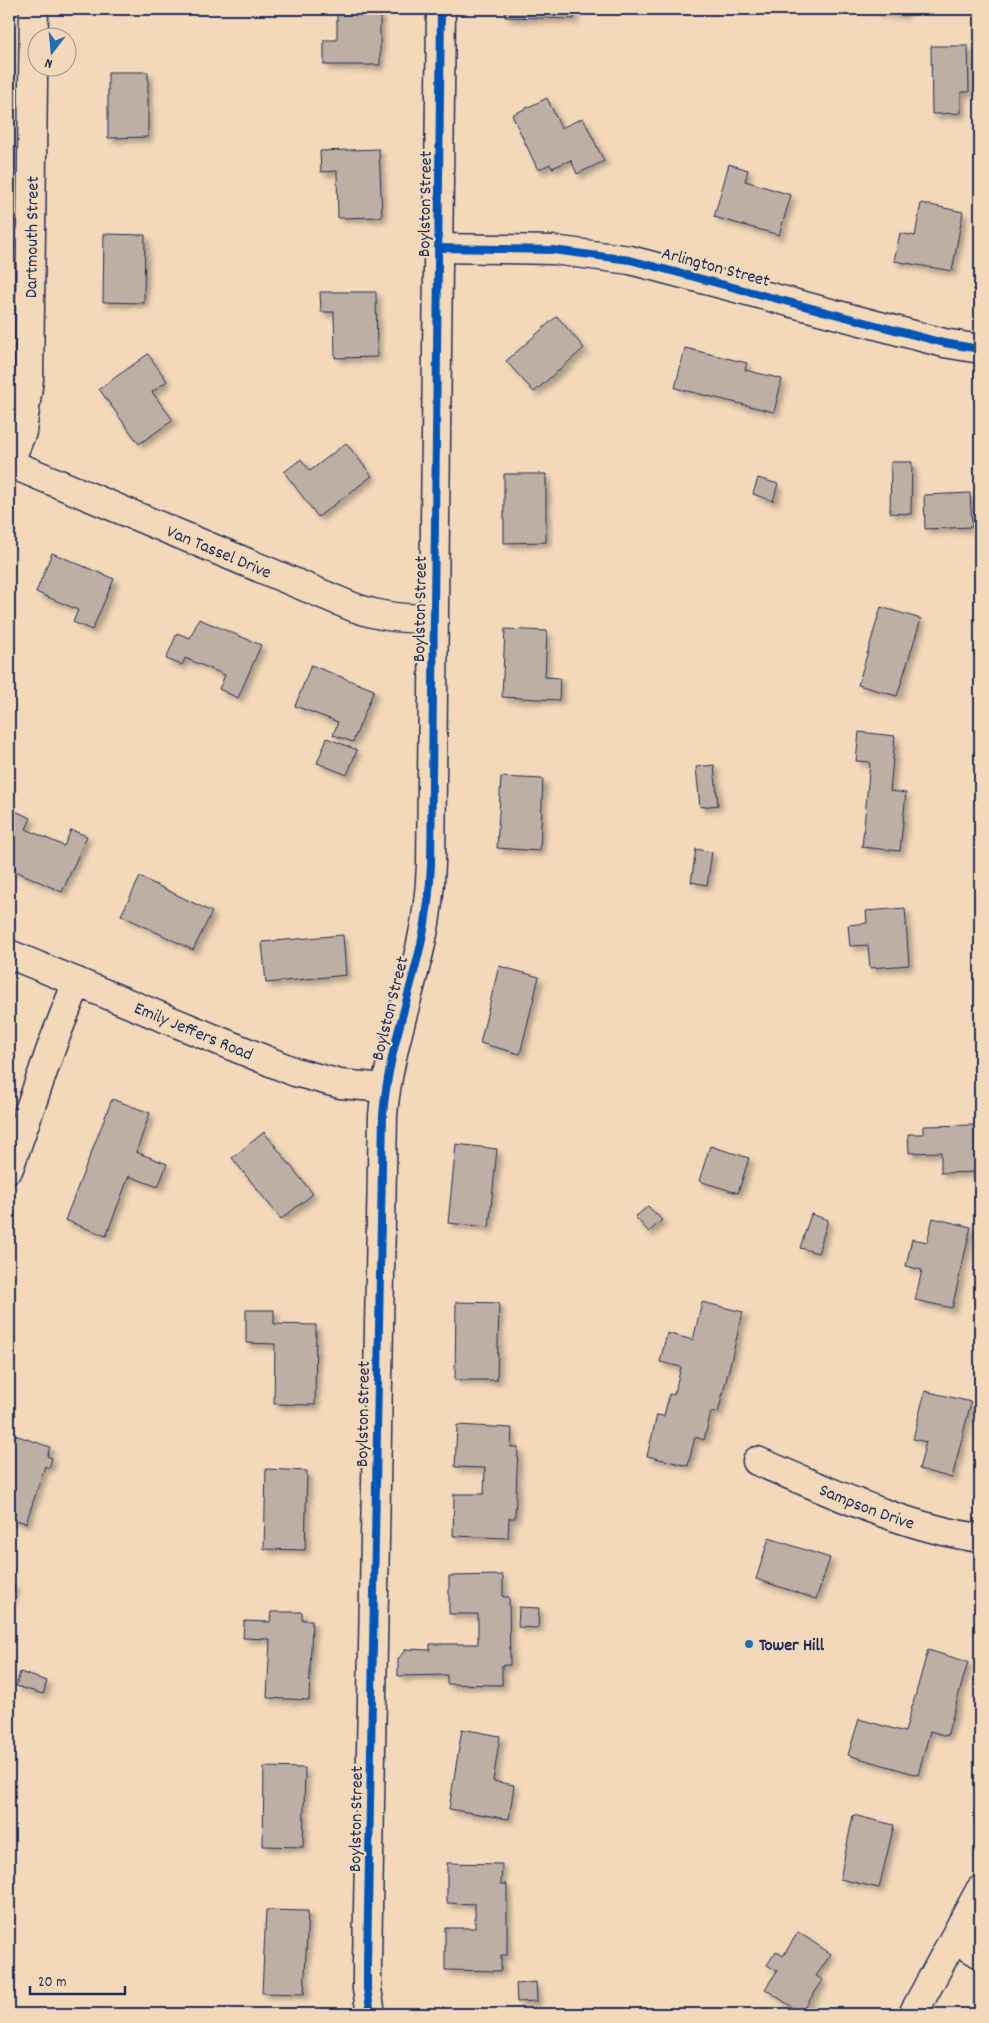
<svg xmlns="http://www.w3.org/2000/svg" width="989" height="2023" viewBox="0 0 989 2023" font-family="Dekko,sans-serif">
  <defs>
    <filter id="shadow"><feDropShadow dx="4.5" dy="4.5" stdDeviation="2.5" flood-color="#0004"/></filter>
  </defs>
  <rect width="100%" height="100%" fill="#f3d9ba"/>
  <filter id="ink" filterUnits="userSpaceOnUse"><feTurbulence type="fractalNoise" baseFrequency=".02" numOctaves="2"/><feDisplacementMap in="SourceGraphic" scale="10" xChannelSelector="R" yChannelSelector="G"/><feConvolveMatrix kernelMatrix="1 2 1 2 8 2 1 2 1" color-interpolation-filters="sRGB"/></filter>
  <g filter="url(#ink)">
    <g fill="#beafa4" stroke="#1b2f5e" filter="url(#shadow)">
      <polygon points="337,9 380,9 380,65 324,65 324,40 337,40"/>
      <polygon points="505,9 574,9 574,19 505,17"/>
      <polygon points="876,9 905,9 904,14 876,12"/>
      <polygon points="931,46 968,46 969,92 961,92 961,113 932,114"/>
      <polygon points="108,72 148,72 148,137 108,138"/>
      <polygon points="547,98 561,128 583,118 604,161 577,174 571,160 552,168 550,164 538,170 512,115"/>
      <polygon points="379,149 382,217 338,218 337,171 321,172 320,151"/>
      <polygon points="729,164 748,170 745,181 791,195 779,235 714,217"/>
      <polygon points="921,203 963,212 952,271 894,261 900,233 915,236"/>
      <polygon points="104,234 145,235 144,303 103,302"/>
      <polygon points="320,292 376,292 377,357 335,358 334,312 321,312"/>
      <polygon points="557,316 584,348 534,392 506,361"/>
      <polygon points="685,348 747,363 745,370 782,379 774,412 675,388"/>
      <polygon points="148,354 167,381 152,392 173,420 139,444 99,389"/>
      <polygon points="346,443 372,476 318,517 284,472 301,459 310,471"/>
      <polygon points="891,462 912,462 911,514 890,513"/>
      <polygon points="504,474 546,474 546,542 504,543"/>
      <polygon points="758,478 778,484 773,501 753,494"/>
      <polygon points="970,493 972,527 925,529 924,495"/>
      <polygon points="52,553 114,579 92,630 73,622 78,610 36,592"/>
      <polygon points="881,607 921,619 897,696 858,685"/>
      <polygon points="199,619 261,645 238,698 219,689 225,675 185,658 182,665 166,659 177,633 190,638"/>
      <polygon points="505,629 547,631 545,677 560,678 559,700 502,697"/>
      <polygon points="311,665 374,690 353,742 333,735 338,722 295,706"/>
      <polygon points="859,732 895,736 890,791 906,793 900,851 862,847 870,762 856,761"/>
      <polygon points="327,738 357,750 347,775 317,763"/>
      <polygon points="714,765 718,805 700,807 696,767"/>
      <polygon points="501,777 543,779 540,851 497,848"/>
      <polygon points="13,810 31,818 26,829 64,846 71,830 87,836 62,892 9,868 9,819"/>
      <polygon points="696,849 712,852 707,885 691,882"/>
      <polygon points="140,877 212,912 193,950 121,915"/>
      <polygon points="905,908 909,965 870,968 868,945 850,946 848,925 867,923 866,911"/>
      <polygon points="343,935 346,975 266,983 262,942"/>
      <polygon points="499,966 539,977 520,1054 480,1043"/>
      <polygon points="112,1099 150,1113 136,1152 167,1164 158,1187 129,1176 106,1236 65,1220"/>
      <polygon points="975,1125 976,1172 941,1173 941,1152 909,1153 908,1134 923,1134 923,1126"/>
      <polygon points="264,1132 313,1194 281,1219 232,1158"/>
      <polygon points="456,1144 497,1149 489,1227 448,1223"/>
      <polygon points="710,1146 749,1158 738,1193 699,1181"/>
      <polygon points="648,1206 662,1220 649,1232 635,1217"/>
      <polygon points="811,1214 828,1220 818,1253 800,1248"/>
      <polygon points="933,1218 971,1227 952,1308 915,1300 922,1270 906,1266 912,1239 927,1242"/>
      <polygon points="456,1302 499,1303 497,1380 455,1380"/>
      <polygon points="702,1302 743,1312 718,1413 711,1412 704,1440 695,1437 688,1466 647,1456 657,1415 664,1416 669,1394 674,1395 681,1367 660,1362 667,1333 693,1340"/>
      <polygon points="246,1310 274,1310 274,1324 316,1325 315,1405 274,1404 275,1344 246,1343"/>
      <polygon points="925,1391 971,1402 952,1478 919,1469 926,1442 913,1439"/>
      <polygon points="457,1425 512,1428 511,1447 518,1447 515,1518 509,1518 508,1538 453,1536 454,1494 484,1494 485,1468 455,1467"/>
      <polygon points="15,1435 50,1447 47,1456 52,1458 49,1468 45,1466 26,1523 9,1518 9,1456"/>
      <polygon points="266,1469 307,1471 305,1550 264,1549"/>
      <polygon points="769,1538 830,1558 816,1599 756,1579"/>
      <polygon points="503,1575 503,1597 509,1597 510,1665 502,1665 502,1685 447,1684 447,1675 398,1676 398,1659 406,1649 430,1650 430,1644 478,1644 478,1614 449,1614 449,1576"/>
      <polygon points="9,1583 15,1586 9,1604"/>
      <polygon points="519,1607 539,1608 538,1628 518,1627"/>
      <polygon points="271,1612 302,1612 302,1620 312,1620 309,1700 267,1698 270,1639 243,1638 244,1621 270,1622"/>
      <polygon points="928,1650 968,1662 947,1736 930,1731 918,1775 848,1755 859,1719 905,1732"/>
      <polygon points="20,1672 47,1681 43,1694 16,1686"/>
      <polygon points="462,1729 500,1736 493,1781 514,1785 509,1819 449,1809"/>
      <polygon points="264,1767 305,1768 303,1847 263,1846"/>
      <polygon points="853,1815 894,1825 879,1888 840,1879"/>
      <polygon points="447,1863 502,1864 501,1884 507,1884 507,1955 501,1955 501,1971 445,1970 445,1928 475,1928 475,1904 447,1903"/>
      <polygon points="266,1910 308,1911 304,1994 262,1993"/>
      <polygon points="798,1932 831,1954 816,1976 823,1980 801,2013 765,1989 777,1971 767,1965 776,1951 783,1956"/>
      <polygon points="536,1982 537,2001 517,2002 516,1984"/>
    </g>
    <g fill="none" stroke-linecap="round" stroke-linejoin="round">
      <defs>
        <g id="minor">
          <polyline points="438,248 553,250 630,260 944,343 980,349"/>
          <path id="s1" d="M9,463L22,432L29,379L34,9"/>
          <path id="s2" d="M9,463L353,607C380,617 405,619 434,619"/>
          <path id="s3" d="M9,954L295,1072L340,1084L385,1088"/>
          <polyline points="9,1168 53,1043 77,982"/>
          <path id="s4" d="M757,1461C829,1491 902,1527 980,1538"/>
          <polyline points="955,1939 980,1954"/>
          <path d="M371,2014L367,1989V1963L383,1115C388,1055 408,1001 421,944C427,917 430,891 431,864L441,9"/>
        </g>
        <polyline id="major" points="913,2014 980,1890"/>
      </defs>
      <use href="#minor" stroke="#1b2f5e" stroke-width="31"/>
      <use href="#major" stroke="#1b2f5e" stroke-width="31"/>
      <use href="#minor" stroke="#f3d9ba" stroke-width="28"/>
      <use href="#major" stroke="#f3d9ba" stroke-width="28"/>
      <defs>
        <g id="cycleway">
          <polyline points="438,248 553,250 630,260 944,343 980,349"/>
          <path d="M371,2014L367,1989V1963L383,1115C388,1055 408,1001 421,944C427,917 430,891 431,864L441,9"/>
        </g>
      </defs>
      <use href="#cycleway" stroke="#f3d9ba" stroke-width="11"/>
      <use href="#cycleway" stroke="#0057b8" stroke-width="8"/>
    </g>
  </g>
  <circle fill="#1f6fb2" stroke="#f3d9ba" stroke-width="2" cx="749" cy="1644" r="5"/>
  <g text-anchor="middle" stroke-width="4.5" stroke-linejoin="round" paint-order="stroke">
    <g font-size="18" fill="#1b2f5e" stroke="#f3d9ba">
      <text transform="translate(424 204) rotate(-89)" y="6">Boylston Street</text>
      <text dy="6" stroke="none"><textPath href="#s1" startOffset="229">Dartmouth Street</textPath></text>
      <text transform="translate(716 266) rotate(15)" y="6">Arlington Street</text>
      <text dy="6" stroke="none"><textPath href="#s2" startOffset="228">Van Tassel Drive</textPath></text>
      <text transform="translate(419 609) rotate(-89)" y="6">Boylston Street</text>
      <text transform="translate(389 1008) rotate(-76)" y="6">Boylston Street</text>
      <text dy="6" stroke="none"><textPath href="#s3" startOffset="200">Emily Jeffers Road</textPath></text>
      <text transform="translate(362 1414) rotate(-89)" y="6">Boylston Street</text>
      <text dy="6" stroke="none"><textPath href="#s4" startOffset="119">Sampson Drive</textPath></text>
      <text transform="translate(355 1819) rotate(-89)" y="6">Boylston Street</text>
    </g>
    <g font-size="18" font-weight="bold" fill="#1b2f5e" stroke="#f3d9ba" text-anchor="start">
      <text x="759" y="1650">Tower Hill</text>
    </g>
  </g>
  <rect width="989" height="2023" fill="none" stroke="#f3d9ba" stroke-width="30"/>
  <rect x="15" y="15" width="959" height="1993" fill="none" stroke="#1b2f5e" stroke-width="2" filter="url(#ink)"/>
  <g transform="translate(52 52) rotate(196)"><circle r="24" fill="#f3d9ba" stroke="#9d9595"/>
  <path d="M0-4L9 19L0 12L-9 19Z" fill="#1f6fb2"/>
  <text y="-8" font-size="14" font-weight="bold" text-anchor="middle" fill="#1b2f5e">N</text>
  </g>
  <path d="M30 1986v8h95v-8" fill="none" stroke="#1b2f5e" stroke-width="2.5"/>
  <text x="38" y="1986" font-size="15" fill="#1b2f5e" stroke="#f3d9ba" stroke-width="4" paint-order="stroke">20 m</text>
</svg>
